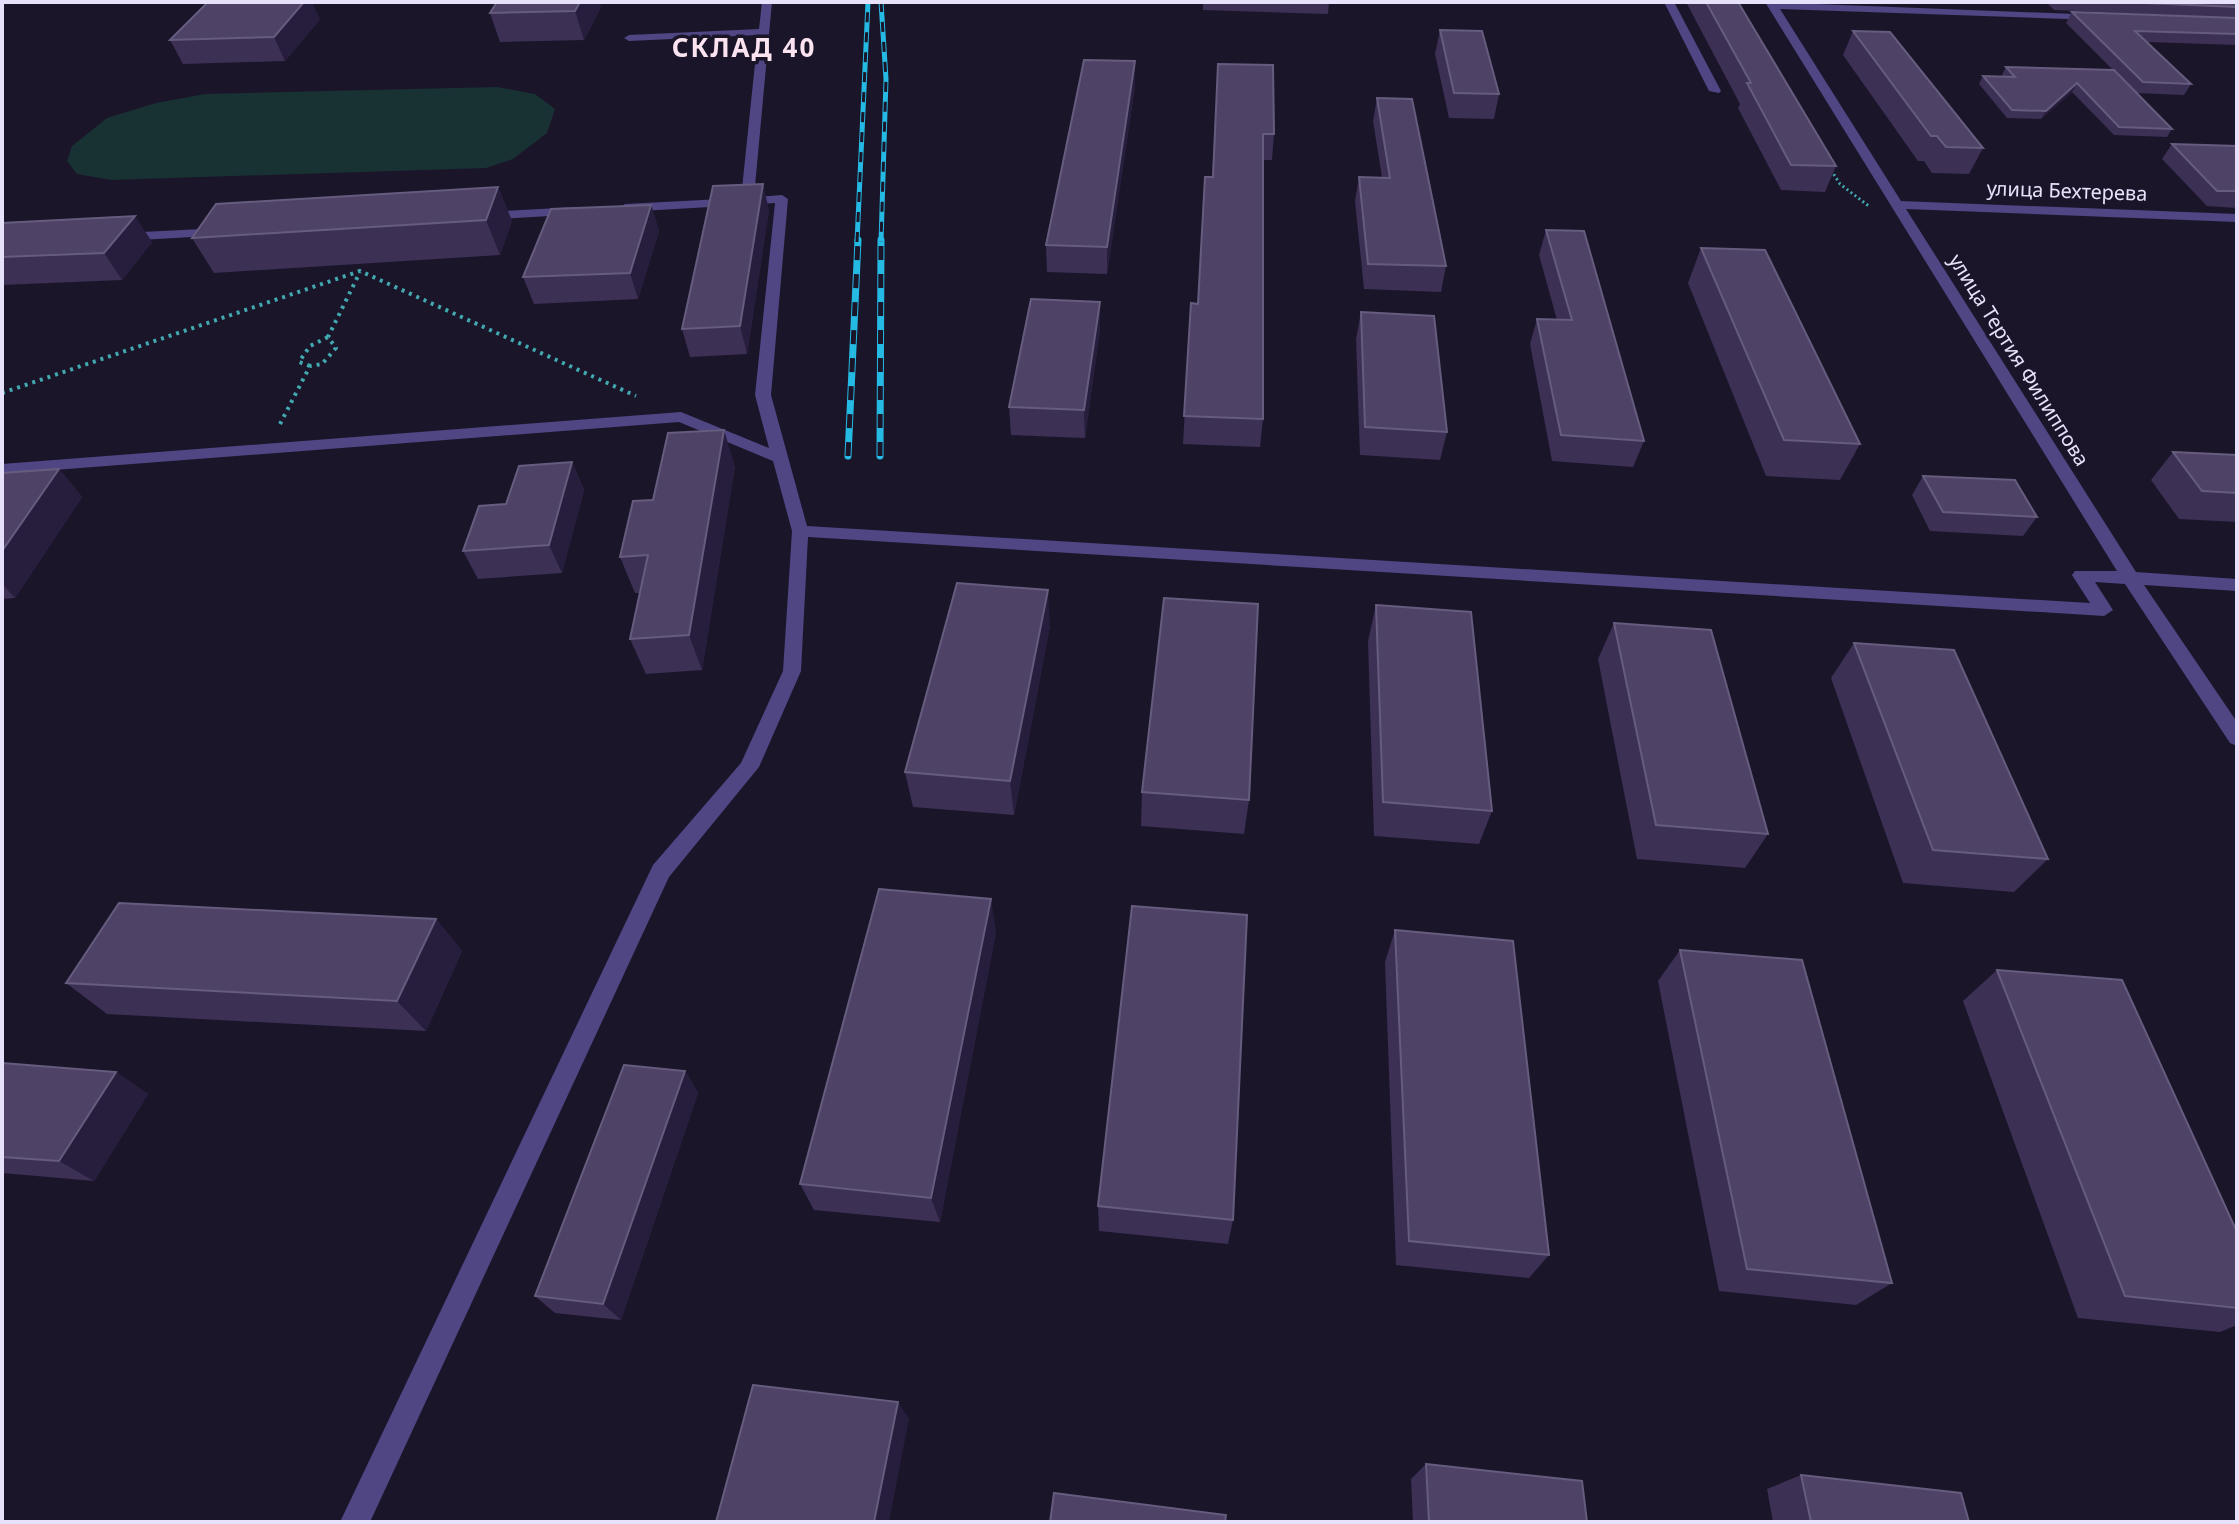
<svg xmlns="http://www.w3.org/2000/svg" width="2239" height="1524" viewBox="0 0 2239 1524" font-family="'Noto Sans',sans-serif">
  <rect width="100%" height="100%" fill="#1b152a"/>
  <polygon fill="#183133" points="497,87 535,94 555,109 547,133 513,159 486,168 111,180 77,174 67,161 72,146 107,118 156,103 205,94"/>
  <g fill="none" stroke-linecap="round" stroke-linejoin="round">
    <polyline stroke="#41a9af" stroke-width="3" stroke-dasharray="2 3" stroke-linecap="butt" points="1831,170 1840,184 1870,207"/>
    <g stroke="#41a9af" stroke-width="4" stroke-dasharray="3 5" stroke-linecap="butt">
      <polyline points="310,366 299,362 310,346 328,337"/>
      <polyline points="2,393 360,271 636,396"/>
      <polyline points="280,424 310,366 322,364 336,348 328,337 360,272"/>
    </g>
    <g fill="#4f4683" fill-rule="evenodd">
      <polygon points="762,2 772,2 754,197 782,195 788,199 771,395 807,526 2090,603 2072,575 2075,571 2117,571 1765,2 2100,15 2101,17 2096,20 1780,9 1901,201 2237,214 2237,222 1906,209 2136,572 2237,579 2237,591 2144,585 2237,722 2237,746 2230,743 2125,584 2095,582 2113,610 2104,616 808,537 801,671 759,767 669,877 370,1522 340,1522 653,865 741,763 783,671 792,531 773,461 679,422 2,474 2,464 681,412 769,448 755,395 775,203 625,212 619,208 625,204 741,198 758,35 629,41 624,38 629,35 759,29"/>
      <polygon points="1664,2 1674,2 1721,91 1719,93 1709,91"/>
      <polygon points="577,207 582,208 582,214 485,220 479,216 485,212"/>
      <polygon points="222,228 227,229 227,235 122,241 115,237 122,233"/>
    </g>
    <defs>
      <g id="rail-far1">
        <polyline points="881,2 886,79 881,242"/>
        <polyline points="857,242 868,2"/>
      </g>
      <g id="rail">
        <polyline points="848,456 858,240"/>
        <polyline points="880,456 881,240"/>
      </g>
    </defs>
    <use href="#rail-far1" stroke="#25bae3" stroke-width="5"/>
    <use href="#rail" stroke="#25bae3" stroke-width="7"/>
    <use href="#rail-far1" stroke="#1b152a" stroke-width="3" stroke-dasharray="10" stroke-linecap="butt"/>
    <use href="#rail" stroke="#1b152a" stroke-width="5" stroke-dasharray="14" stroke-linecap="butt"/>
  </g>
  <g fill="#3c3055">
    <polygon points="1203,2 1329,2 1328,14 1203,10"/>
    <polygon points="1686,2 1738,2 1836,166 1825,192 1781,190 1738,108 1740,104"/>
    <polygon points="2046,2 2237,2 2237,18 2054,10"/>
    <polygon points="601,7 584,40 500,42 490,13"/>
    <polygon points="2072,12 2237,18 2237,45 2147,42 2191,84 2184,95 2137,93 2172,129 2167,137 2114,135 2072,92 2041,119 2007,118 1979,84 1983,76 2003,76 2002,75 2006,67 2113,70 2066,23"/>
    <polygon points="320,19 285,61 183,64 170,40"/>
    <polygon points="1440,30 1499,94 1494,119 1449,118 1435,54"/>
    <polygon points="1853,31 1983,148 1969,174 1932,173 1924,161 1918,161 1843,55"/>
    <polygon points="1218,64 1274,134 1272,160 1263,160 1263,419 1260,447 1183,444 1191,303 1198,304 1212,177"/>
    <polygon points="1135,86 1107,274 1047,272 1046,245"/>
    <polygon points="1377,98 1446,266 1441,292 1364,289 1355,201 1359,177 1382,177 1373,121"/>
    <polygon points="2172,144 2237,146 2237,208 2207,206 2162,159"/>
    <polygon points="498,187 512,221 500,255 214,273 192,238"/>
    <polygon points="651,205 659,231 638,299 534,304 523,277"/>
    <polygon points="769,210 747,354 690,357 682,329"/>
    <polygon points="2,223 152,242 122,280 2,285"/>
    <polygon points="1546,230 1644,441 1633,467 1552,461 1530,344 1537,319 1557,320 1539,255"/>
    <polygon points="1701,248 1860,444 1840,480 1766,476 1688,283"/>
    <polygon points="1361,312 1447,432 1440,460 1360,455 1356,339"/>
    <polygon points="1100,329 1085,438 1011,435 1009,407"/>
    <polygon points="2173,452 2237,455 2237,522 2179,519 2151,480"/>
    <polygon points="572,462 584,490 562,573 478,579 463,551 506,504"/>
    <polygon points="735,466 702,670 646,674 630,639 640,593 635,593 620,557 653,500"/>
    <polygon points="59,469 82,497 15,598 2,599 2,473"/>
    <polygon points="1923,476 2037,517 2023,536 1930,531 1912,495"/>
    <polygon points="1376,605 1492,811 1479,844 1374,836 1368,641"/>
    <polygon points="1614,623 1768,834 1745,868 1637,859 1598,659"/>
    <polygon points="1050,626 1014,815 913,807 905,772"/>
    <polygon points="1854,643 2048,859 2014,892 1903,883 1831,678"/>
    <polygon points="1142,792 1249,800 1244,834 1141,826"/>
    <polygon points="436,919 462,951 426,1031 107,1014 66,983"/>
    <polygon points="1395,930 1549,1255 1529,1278 1396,1265 1385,962"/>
    <polygon points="996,932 940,1222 814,1210 800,1184"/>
    <polygon points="1680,950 1892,1283 1856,1305 1719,1291 1658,981"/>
    <polygon points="1997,970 2237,1232 2237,1325 2220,1332 2078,1318 1963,1001"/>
    <polygon points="2,1063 116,1072 148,1094 94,1181 2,1173"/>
    <polygon points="685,1071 698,1093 621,1320 555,1313 535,1296"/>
    <polygon points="1098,1206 1233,1220 1228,1244 1099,1231"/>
    <polygon points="1426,1464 1587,1522 1413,1522 1411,1479"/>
    <polygon points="1801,1475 1969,1522 1773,1522 1767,1489"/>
  </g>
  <g fill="#271d3c">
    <polygon points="304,2 312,2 320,19 285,61 274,37"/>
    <polygon points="580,2 599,2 601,7 584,40 575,11"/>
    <polygon points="1135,61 1135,86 1107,274 1107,247"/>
    <polygon points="2077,83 2072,92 2041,119 2046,111"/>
    <polygon points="763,184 769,210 747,354 740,326"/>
    <polygon points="498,187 512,221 500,255 486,220"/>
    <polygon points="651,205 659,231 638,299 630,273"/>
    <polygon points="135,216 152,242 122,280 104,253"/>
    <polygon points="1100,302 1100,329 1085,438 1084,410"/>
    <polygon points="724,430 735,466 702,670 689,635"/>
    <polygon points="572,462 584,490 562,573 549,545"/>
    <polygon points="59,469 82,497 15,598 2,584 2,551"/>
    <polygon points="1048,590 1050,626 1014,815 1010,781"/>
    <polygon points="991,899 996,932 940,1222 931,1198"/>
    <polygon points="436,919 462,951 426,1031 397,1001"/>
    <polygon points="685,1071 698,1093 621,1320 603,1304"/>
    <polygon points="116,1072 148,1094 94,1181 59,1161"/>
    <polygon points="898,1402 909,1419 889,1522 874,1522"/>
  </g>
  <g fill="#4e4366" stroke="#665c7e" stroke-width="2">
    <polygon points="208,2 304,2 274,37 170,40"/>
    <polygon points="497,2 580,2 575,11 490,13"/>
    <polygon points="1706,2 1738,2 1836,166 1791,165 1747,83 1751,83"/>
    <polygon points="2122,2 2237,2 2237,7"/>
    <polygon points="2072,12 2237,18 2237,34 2135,31 2191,84 2143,82"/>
    <polygon points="1440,30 1482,31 1499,94 1454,93"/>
    <polygon points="1853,31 1890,32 1983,148 1946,147 1937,136 1931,136"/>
    <polygon points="1084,60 1135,61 1107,247 1046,245"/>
    <polygon points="1218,64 1273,65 1274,134 1263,134 1263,419 1184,416 1191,303 1198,304 1205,177 1213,177"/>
    <polygon points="2006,67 2114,70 2172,129 2119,127 2077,83 2046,111 2012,110 1983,76 2015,77"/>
    <polygon points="1377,98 1412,99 1446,266 1368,264 1359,177 1390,178"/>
    <polygon points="2172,144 2237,146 2237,191 2217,191"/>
    <polygon points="763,184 740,326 682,329 713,186"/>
    <polygon points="498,187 486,220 192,238 216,204"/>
    <polygon points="651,205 630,273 523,277 551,209"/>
    <polygon points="135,216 104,253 2,257 2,223"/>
    <polygon points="1546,230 1584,231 1644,441 1561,435 1537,319 1572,320"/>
    <polygon points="1701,248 1765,250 1860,444 1784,440"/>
    <polygon points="1031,299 1100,302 1084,410 1009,407"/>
    <polygon points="1361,312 1434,316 1447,432 1365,427"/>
    <polygon points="724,430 689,635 630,639 648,555 620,557 633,501 653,500 668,433"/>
    <polygon points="2173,452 2237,455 2237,493 2202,491"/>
    <polygon points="572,462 549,545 463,551 479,506 506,504 519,466"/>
    <polygon points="59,469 2,551 2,473"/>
    <polygon points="1923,476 2015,480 2037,517 1943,512"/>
    <polygon points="957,583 1048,590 1010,781 905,772"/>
    <polygon points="1164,598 1258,604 1249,800 1142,792"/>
    <polygon points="1376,605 1471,612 1492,811 1383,802"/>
    <polygon points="1614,623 1711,630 1768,834 1656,825"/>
    <polygon points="1854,643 1954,650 2048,859 1933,850"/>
    <polygon points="879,889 991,899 931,1198 800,1184"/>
    <polygon points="119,903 436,919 397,1001 66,983"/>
    <polygon points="1132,906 1247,915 1233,1220 1098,1206"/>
    <polygon points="1395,930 1513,941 1549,1255 1409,1241"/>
    <polygon points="1680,950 1802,960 1892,1283 1747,1269"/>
    <polygon points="1997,970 2122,980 2237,1232 2237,1308 2125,1296"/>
    <polygon points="2,1063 116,1072 59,1161 2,1157"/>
    <polygon points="624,1065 685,1071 603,1304 535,1296"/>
    <polygon points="753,1385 898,1402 874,1522 716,1522"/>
    <polygon points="1426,1464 1582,1481 1587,1522 1429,1522"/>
    <polygon points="1801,1475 1961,1493 1969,1522 1811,1522"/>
    <polygon points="1054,1493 1226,1515 1225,1522 1050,1522"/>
  </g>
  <g text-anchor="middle" stroke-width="7" stroke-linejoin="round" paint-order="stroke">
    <g font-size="20" fill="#e7e1fb" stroke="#1b152a">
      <text transform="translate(2067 191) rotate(2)" y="7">улица Бехтерева</text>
      <text transform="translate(2019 360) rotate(58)" y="7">улица Тертия Филиппова</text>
    </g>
    <g font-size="26" font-weight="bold" letter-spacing="2" fill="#fbe3f0" stroke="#1b152a">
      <text x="744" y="57">СКЛАД 40</text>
    </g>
  </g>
  <rect width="2239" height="1524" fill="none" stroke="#e7e1fb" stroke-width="8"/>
</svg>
